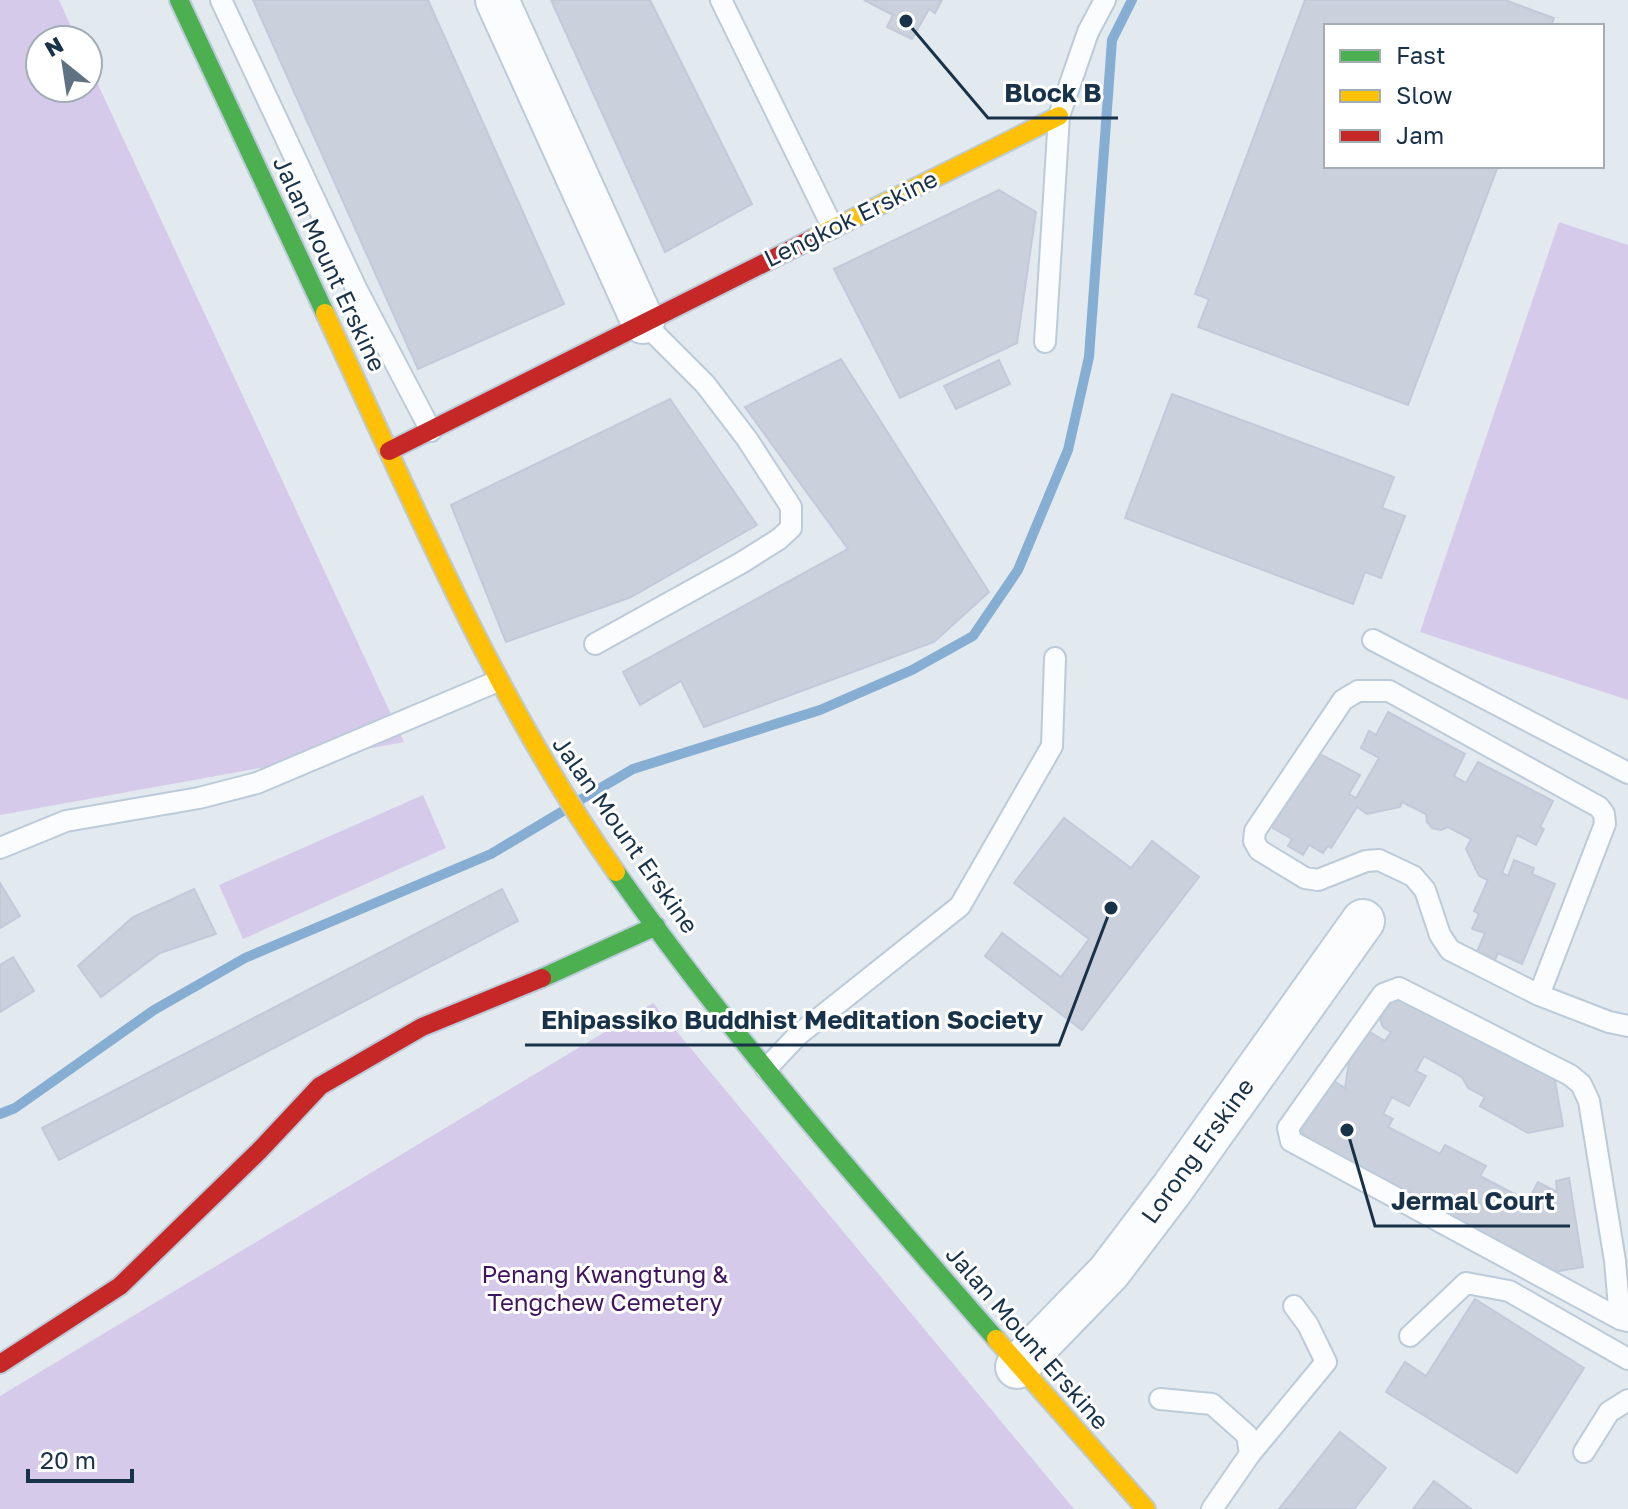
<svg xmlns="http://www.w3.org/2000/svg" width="1628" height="1509" viewBox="0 0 1628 1509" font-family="'Golos Text',sans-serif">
  <rect width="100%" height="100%" fill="#e2e9ef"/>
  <g fill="#d6caeb">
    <polygon points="0,0 59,0 77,40 40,40 40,88 88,88 88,63 404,742 0,815"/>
    <polygon points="1559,222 1628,245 1628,700 1420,632"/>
    <polygon points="423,795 446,848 243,939 219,885"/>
    <polygon points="653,1003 1074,1509 0,1509 0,1396"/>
  </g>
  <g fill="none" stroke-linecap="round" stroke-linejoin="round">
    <g stroke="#85aed2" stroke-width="10">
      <polyline points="580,800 633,769 820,710 912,670 973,636 1018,570 1068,450 1089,357 1112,40 1132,0"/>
      <polyline points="0,1114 15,1108 154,1010 245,958 491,854 563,811"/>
    </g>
  </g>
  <g fill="#cad1dd" stroke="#c2cada" stroke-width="2">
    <polygon points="253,0 428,0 564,304 418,369"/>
    <polygon points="551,0 650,0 752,204 665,252"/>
    <polygon points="864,0 942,0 935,13 929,9 912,39 887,27 893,15"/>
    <polygon points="1305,0 1505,0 1554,18 1551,26 1326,26 1326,166 1498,166 1408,405 1198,327 1209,299 1195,294"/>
    <polygon points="999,190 1036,212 1017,343 900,398 834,269"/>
    <polygon points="841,359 989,592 934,642 704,727 681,681 640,705 623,672 848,549 745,407"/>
    <polygon points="999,360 1010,384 956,409 944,386"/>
    <polygon points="1172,394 1394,477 1382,508 1405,516 1381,578 1365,572 1353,604 1125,518"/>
    <polygon points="670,399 757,525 631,597 506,642 451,505"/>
    <polygon points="1388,712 1465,754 1454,776 1466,783 1478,762 1553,801 1540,827 1544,829 1536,845 1517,835 1502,873 1508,876 1514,860 1534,868 1532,874 1555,884 1522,964 1498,953 1495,960 1477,952 1485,933 1472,929 1479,914 1474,911 1488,880 1479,876 1466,849 1471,839 1448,827 1441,830 1432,828 1427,822 1426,814 1402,802 1400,807 1367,814 1357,807 1331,848 1328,846 1323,853 1309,845 1303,855 1288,846 1292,839 1271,827 1318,753 1360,775 1349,794 1356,798 1379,758 1361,748 1369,731 1376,735"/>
    <polygon points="1064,818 1131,868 1152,841 1199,877 1082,1030 985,956 1002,933 1061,977 1089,939 1014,883"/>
    <polygon points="0,883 20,916 0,928"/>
    <polygon points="194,889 216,934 160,953 101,997 78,966 133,917"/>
    <polygon points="502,889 518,921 59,1160 42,1128"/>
    <polygon points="13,957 34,991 0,1012 0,965"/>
    <polygon points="1396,993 1554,1075 1563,1126 1528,1133 1480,1106 1485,1097 1468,1088 1462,1077 1424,1056 1416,1071 1426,1076 1409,1106 1392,1097 1383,1114 1393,1119 1388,1127 1440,1154 1445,1145 1486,1166 1480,1176 1528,1201 1538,1182 1557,1192 1556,1181 1569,1178 1583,1267 1554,1272 1305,1139 1300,1125 1331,1079 1345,1088 1350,1056 1368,1031 1385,1041 1391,1032 1383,1027 1380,1019"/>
    <polygon points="1475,1299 1584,1368 1517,1473 1386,1392 1405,1362 1426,1376"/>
    <polygon points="1340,1432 1386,1468 1354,1509 1279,1509"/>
    <polygon points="1434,1481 1471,1509 1413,1509"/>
  </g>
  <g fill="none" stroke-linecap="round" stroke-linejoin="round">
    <defs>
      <g id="lane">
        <polyline points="221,0 357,290 431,431"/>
        <polyline points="721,0 833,228"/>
        <polyline points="1045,342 1059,116 1088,32 1105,0"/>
        <polyline points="1373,640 1628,773"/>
        <polyline points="595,644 741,563 779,539 791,528 791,507 747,439 705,384 643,322"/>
        <polyline points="0,848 66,821 199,798 257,783 498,681"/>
        <polyline points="1539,995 1605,824 1604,814 1599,807 1389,691 1358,691 1343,700 1255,831 1254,841 1259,850 1305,878 1318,880 1366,861 1379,860 1413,876 1425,890 1440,935 1450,950 1539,995 1609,1022 1628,1026"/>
        <polyline points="766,1069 798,1035 960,906 1052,746 1055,658"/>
        <polyline points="1620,1319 1615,1261 1589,1101 1581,1084 1570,1075 1399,988 1383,994 1288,1128 1291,1141 1620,1319 1628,1321"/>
        <polyline points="1410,1336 1466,1283 1509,1291 1628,1359"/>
        <polyline points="1160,1399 1212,1404 1247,1435 1250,1454"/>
        <polyline points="1584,1452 1609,1412 1628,1400"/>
        <polyline points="1212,1509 1250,1454 1326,1362 1308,1325 1294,1306"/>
      </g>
      <g id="street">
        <polyline points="497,0 643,322"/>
        <polyline points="1017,1367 1109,1272 1172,1189 1363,921"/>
      </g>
      <g id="fast">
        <polyline points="179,0 325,313"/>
        <path d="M616,872C731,1036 864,1188 996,1339"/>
        <polyline points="542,978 656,926"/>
      </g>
      <g id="slow">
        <polyline points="812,239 1059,116"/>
        <path d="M325,313C414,504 494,699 616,872"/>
        <polyline points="996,1339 1146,1509"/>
      </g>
      <g id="jam">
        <polyline points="389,451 812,239"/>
        <polyline points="0,1364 120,1286 259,1151 320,1086 422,1027 542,978"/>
      </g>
    </defs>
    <use href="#lane" stroke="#bccbd9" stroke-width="24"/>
    <use href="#street" stroke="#bccbd9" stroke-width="46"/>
    <use href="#fast" stroke="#bccbd9" stroke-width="22"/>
    <use href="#slow" stroke="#bccbd9" stroke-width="22"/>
    <use href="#jam" stroke="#bccbd9" stroke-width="22"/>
    <use href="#lane" stroke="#fbfcfd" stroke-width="20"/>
    <use href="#street" stroke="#fbfcfd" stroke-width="42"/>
    <use href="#fast" stroke="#4caf50" stroke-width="18"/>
    <use href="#slow" stroke="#ffc107" stroke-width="18"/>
    <use href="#jam" stroke="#c62828" stroke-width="18"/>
  </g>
  <g text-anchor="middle" stroke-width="6" stroke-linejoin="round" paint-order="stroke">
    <g font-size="24" fill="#183249" stroke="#fff">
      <text transform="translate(851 219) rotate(-26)" y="8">Lengkok Erskine</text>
      <text transform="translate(329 264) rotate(65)" y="8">Jalan Mount Erskine</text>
      <text transform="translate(625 835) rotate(55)" y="8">Jalan Mount Erskine</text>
      <text transform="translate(1198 1151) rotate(-54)" y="8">Lorong Erskine</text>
      <text transform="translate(1027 1338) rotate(49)" y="8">Jalan Mount Erskine</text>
    </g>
    <g font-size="24" fill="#40145e" stroke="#fff">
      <text x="605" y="1283">Penang Kwangtung &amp;<tspan x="605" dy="28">Tengchew Cemetery</tspan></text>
    </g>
  </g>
  <path fill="none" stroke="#183249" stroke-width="3" d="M906 21L988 118H1118M1111 908L1059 1045H525M1347 1130L1375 1226H1570"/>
  <g fill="#183249" stroke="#fff" stroke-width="3">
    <circle cx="906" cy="21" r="8"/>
    <circle cx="1111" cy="908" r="8"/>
    <circle cx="1347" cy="1130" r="8"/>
  </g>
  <g font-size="26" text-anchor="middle" font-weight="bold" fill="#183249" stroke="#fff" stroke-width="6" stroke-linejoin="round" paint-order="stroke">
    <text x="1053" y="102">Block B</text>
    <text x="792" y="1029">Ehipassiko Buddhist Meditation Society</text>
    <text x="1473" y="1210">Jermal Court</text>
  </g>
  <rect x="1324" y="24" width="280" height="144" fill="#ffffff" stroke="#a3adb6" stroke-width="2"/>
  <rect x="1340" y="50" width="40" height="12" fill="#4caf50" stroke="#a3adb6" stroke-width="2"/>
  <text x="1396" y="64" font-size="24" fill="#183249">Fast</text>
  <rect x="1340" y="90" width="40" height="12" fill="#ffc107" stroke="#a3adb6" stroke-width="2"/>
  <text x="1396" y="104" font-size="24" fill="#183249">Slow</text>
  <rect x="1340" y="130" width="40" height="12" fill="#c62828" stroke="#a3adb6" stroke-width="2"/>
  <text x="1396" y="144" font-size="24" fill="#183249">Jam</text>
  <g transform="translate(64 64) rotate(330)"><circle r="38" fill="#ffffff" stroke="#a3adb6" stroke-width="2"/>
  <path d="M0-6L14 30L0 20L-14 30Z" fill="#5f7283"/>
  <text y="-12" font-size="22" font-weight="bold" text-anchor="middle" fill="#183249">N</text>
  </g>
  <path d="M28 1469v12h104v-12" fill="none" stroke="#183249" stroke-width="4"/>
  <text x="40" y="1469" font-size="24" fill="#183249" stroke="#ffffff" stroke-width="6" paint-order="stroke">20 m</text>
</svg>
